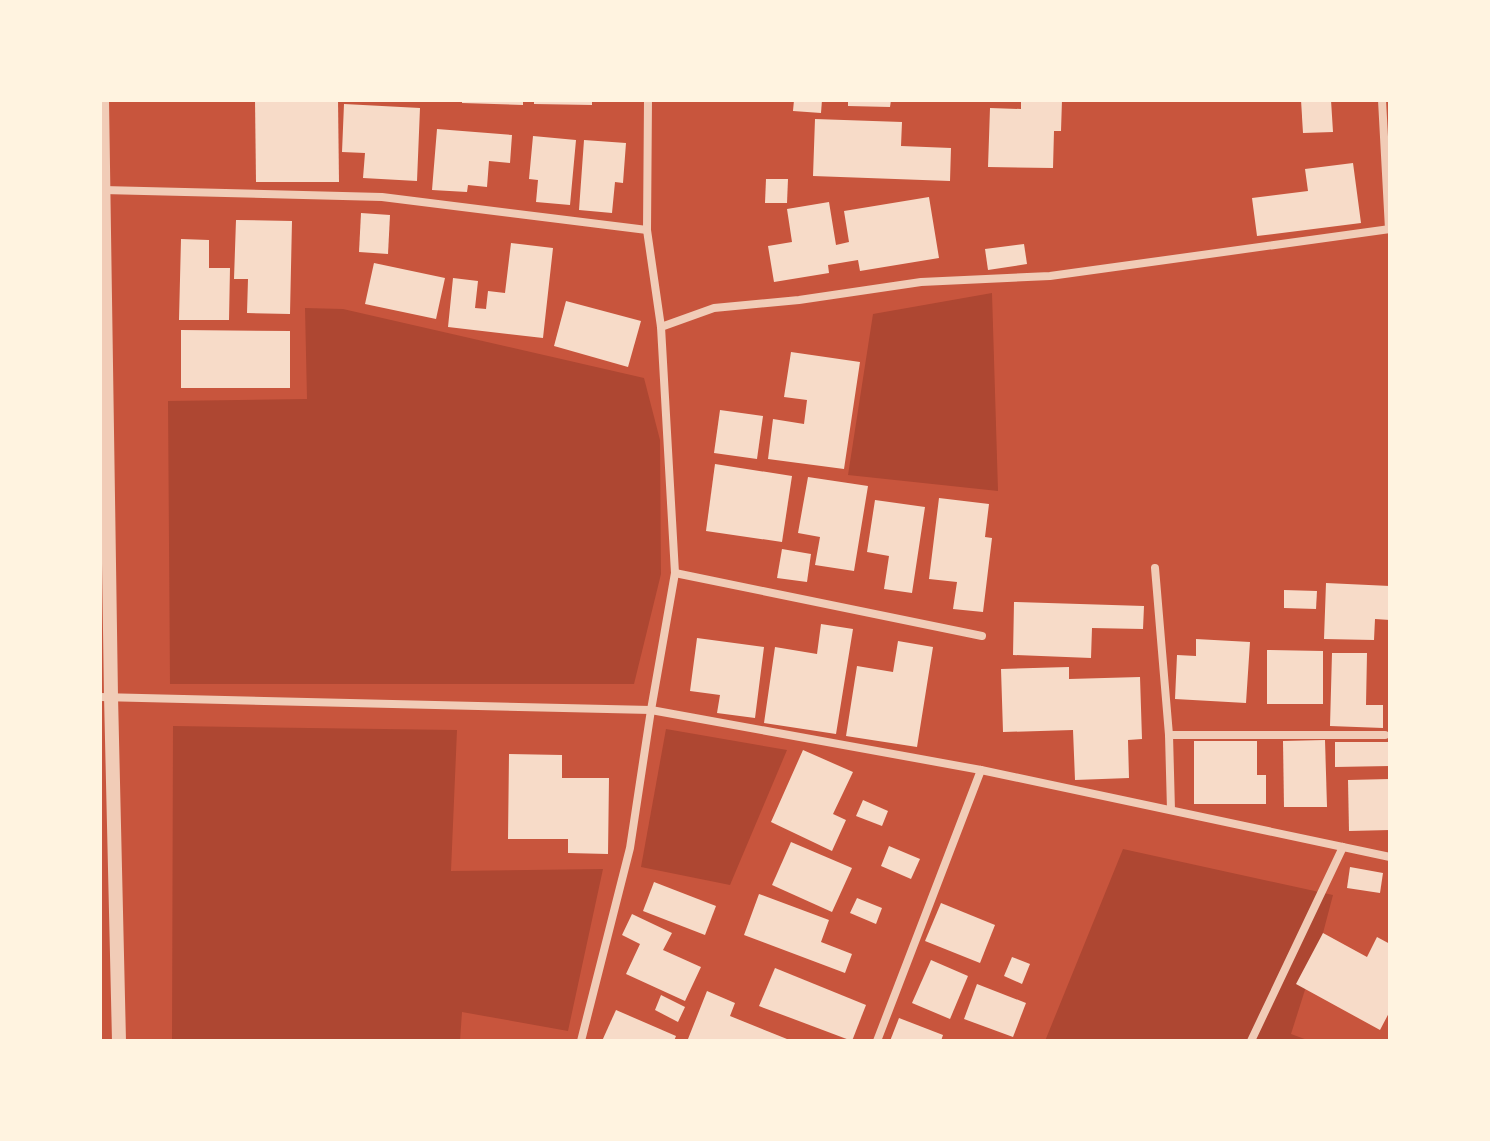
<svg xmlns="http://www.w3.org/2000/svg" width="1490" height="1141" viewBox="0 0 1490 1141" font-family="'Work Sans',sans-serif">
  <rect width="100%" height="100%" fill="#c8553d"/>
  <g fill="#ae4732">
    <polygon points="992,293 998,491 848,475 873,314"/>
    <polygon points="305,308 343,309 644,378 660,440 661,574 634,684 170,684 168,401 307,399"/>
    <polygon points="173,726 457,730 451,871 603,869 568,1031 462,1012 460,1041 172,1041"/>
    <polygon points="666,729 787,750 730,885 641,867"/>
    <polygon points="1123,849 1333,895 1323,933 1291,1034 1310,1041 1045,1041"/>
  </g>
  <g fill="#f7dbc8">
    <polygon points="255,100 338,100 339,182 256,182"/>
    <polygon points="462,100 523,100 523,105 462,103"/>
    <polygon points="534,100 592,100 592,105 534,104"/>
    <polygon points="794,100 822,100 821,113 793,111"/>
    <polygon points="848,100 891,100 890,107 848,106"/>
    <polygon points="1021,100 1062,100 1061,131 1054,131 1053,168 988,167 990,108 1021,109"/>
    <polygon points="1301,100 1331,100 1333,132 1303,133"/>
    <polygon points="344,104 420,108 417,181 363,178 365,153 342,152"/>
    <polygon points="815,119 902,122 901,146 951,148 950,181 813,176"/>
    <polygon points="437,129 512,135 510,163 489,161 487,187 468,185 467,192 432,190"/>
    <polygon points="533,136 576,140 570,205 536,202 538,180 529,179"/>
    <polygon points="584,140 626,143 623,183 615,182 612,213 579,210"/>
    <polygon points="1353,163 1361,223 1257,236 1252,198 1308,191 1305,169"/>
    <polygon points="766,179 788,179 787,203 765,203"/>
    <polygon points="929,197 939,258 860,271 858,260 828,265 829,273 774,282 768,246 792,242 787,209 829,202 836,245 849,242 844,211"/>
    <polygon points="361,213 390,215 388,254 359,252"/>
    <polygon points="236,220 292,221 290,314 247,313 248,279 234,279"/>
    <polygon points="181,239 209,240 209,268 230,268 229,320 179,320"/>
    <polygon points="511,243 553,248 543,338 448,327 453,278 478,281 475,308 486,309 488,291 505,293"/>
    <polygon points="1024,244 1027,264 988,270 985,249"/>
    <polygon points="374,263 445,278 436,319 365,304"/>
    <polygon points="566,301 641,321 628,367 554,346"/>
    <polygon points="181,330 290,331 290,388 181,388"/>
    <polygon points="791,352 860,362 844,469 768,459 773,419 804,424 807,400 784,397"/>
    <polygon points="720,410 763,416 757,459 714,453"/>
    <polygon points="715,464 792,476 782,542 706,531"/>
    <polygon points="808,477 868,486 854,571 815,565 820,537 798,533"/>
    <polygon points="939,498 989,504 985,537 992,538 983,612 953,609 957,582 929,579"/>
    <polygon points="875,500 925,507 912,593 884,589 889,556 867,552"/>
    <polygon points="782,549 811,554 807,582 777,578"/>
    <polygon points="1326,583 1390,586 1390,620 1375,619 1374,640 1324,639"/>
    <polygon points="1284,590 1317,591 1316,609 1284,608"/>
    <polygon points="1014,602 1144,606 1143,629 1092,628 1091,658 1013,655"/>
    <polygon points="821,624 853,629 836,734 764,723 775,647 817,654"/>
    <polygon points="697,638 764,647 755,718 717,713 720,695 690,691"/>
    <polygon points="1196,639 1250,642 1246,703 1175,699 1177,655 1196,656"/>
    <polygon points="898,641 933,647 917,747 846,736 857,666 893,672"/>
    <polygon points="1267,650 1323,651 1323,704 1267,704"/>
    <polygon points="1332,653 1367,653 1366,705 1383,705 1383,728 1330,726"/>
    <polygon points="1069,667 1069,679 1140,677 1142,739 1128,740 1129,778 1075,780 1073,730 1003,732 1001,669"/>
    <polygon points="1325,740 1327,807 1284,807 1283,741"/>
    <polygon points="1194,741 1257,741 1257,775 1266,775 1266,804 1194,804"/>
    <polygon points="1335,742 1390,742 1390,766 1335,767"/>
    <polygon points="803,750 853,772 833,814 846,820 832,851 771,822"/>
    <polygon points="509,754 562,755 562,778 609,778 608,854 568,853 568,839 508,839"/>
    <polygon points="1390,779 1390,830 1349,831 1348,780"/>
    <polygon points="863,800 888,811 882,826 856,816"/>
    <polygon points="791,842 852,868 832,912 772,885"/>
    <polygon points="889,846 920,859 911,879 881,866"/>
    <polygon points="1350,867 1383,873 1380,893 1347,888"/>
    <polygon points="654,882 716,906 705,935 643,911"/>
    <polygon points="759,894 829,920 821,942 852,954 845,973 744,935"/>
    <polygon points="857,898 882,908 876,924 850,913"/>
    <polygon points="941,903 995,925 980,963 925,941"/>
    <polygon points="632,914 672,933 663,950 701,967 685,1001 626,974 640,944 622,935"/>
    <polygon points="1323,933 1367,957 1377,937 1390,944 1390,1011 1380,1030 1296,984"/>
    <polygon points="1012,957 1030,964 1022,984 1004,976"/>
    <polygon points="931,960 968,976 950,1019 912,1003"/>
    <polygon points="775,968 866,1005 852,1041 759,1006"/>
    <polygon points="977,984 1026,1003 1013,1037 964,1019"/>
    <polygon points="707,991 735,1003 730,1016 792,1041 694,1041 688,1039"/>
    <polygon points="661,995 685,1007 678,1022 655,1010"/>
    <polygon points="616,1010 676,1036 674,1041 602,1041"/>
    <polygon points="899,1018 943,1035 941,1041 890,1041"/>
  </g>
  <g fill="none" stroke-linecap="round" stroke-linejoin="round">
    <g stroke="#f1ccb7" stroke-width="8">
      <polyline points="1382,100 1389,229"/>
      <polyline points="103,190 382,197 647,230"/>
      <polyline points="661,327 714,308 799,300 921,282 1050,276 1390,229"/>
      <polyline points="1155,568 1169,735 1171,810"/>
      <polyline points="675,573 982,636"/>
      <polyline points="100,697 651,710 981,770 1390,857"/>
      <polyline points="1169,735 1385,735"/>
      <polyline points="581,1041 630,848 651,710 675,573 661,327 647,230 648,100"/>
      <polyline points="877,1041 981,770"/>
      <polyline points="1251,1041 1343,847"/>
    </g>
    <polyline stroke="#f1ccb7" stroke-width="14" points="102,100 111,696 119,1041"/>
  </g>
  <rect width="1490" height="1141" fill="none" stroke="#fff3e0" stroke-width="204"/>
</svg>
